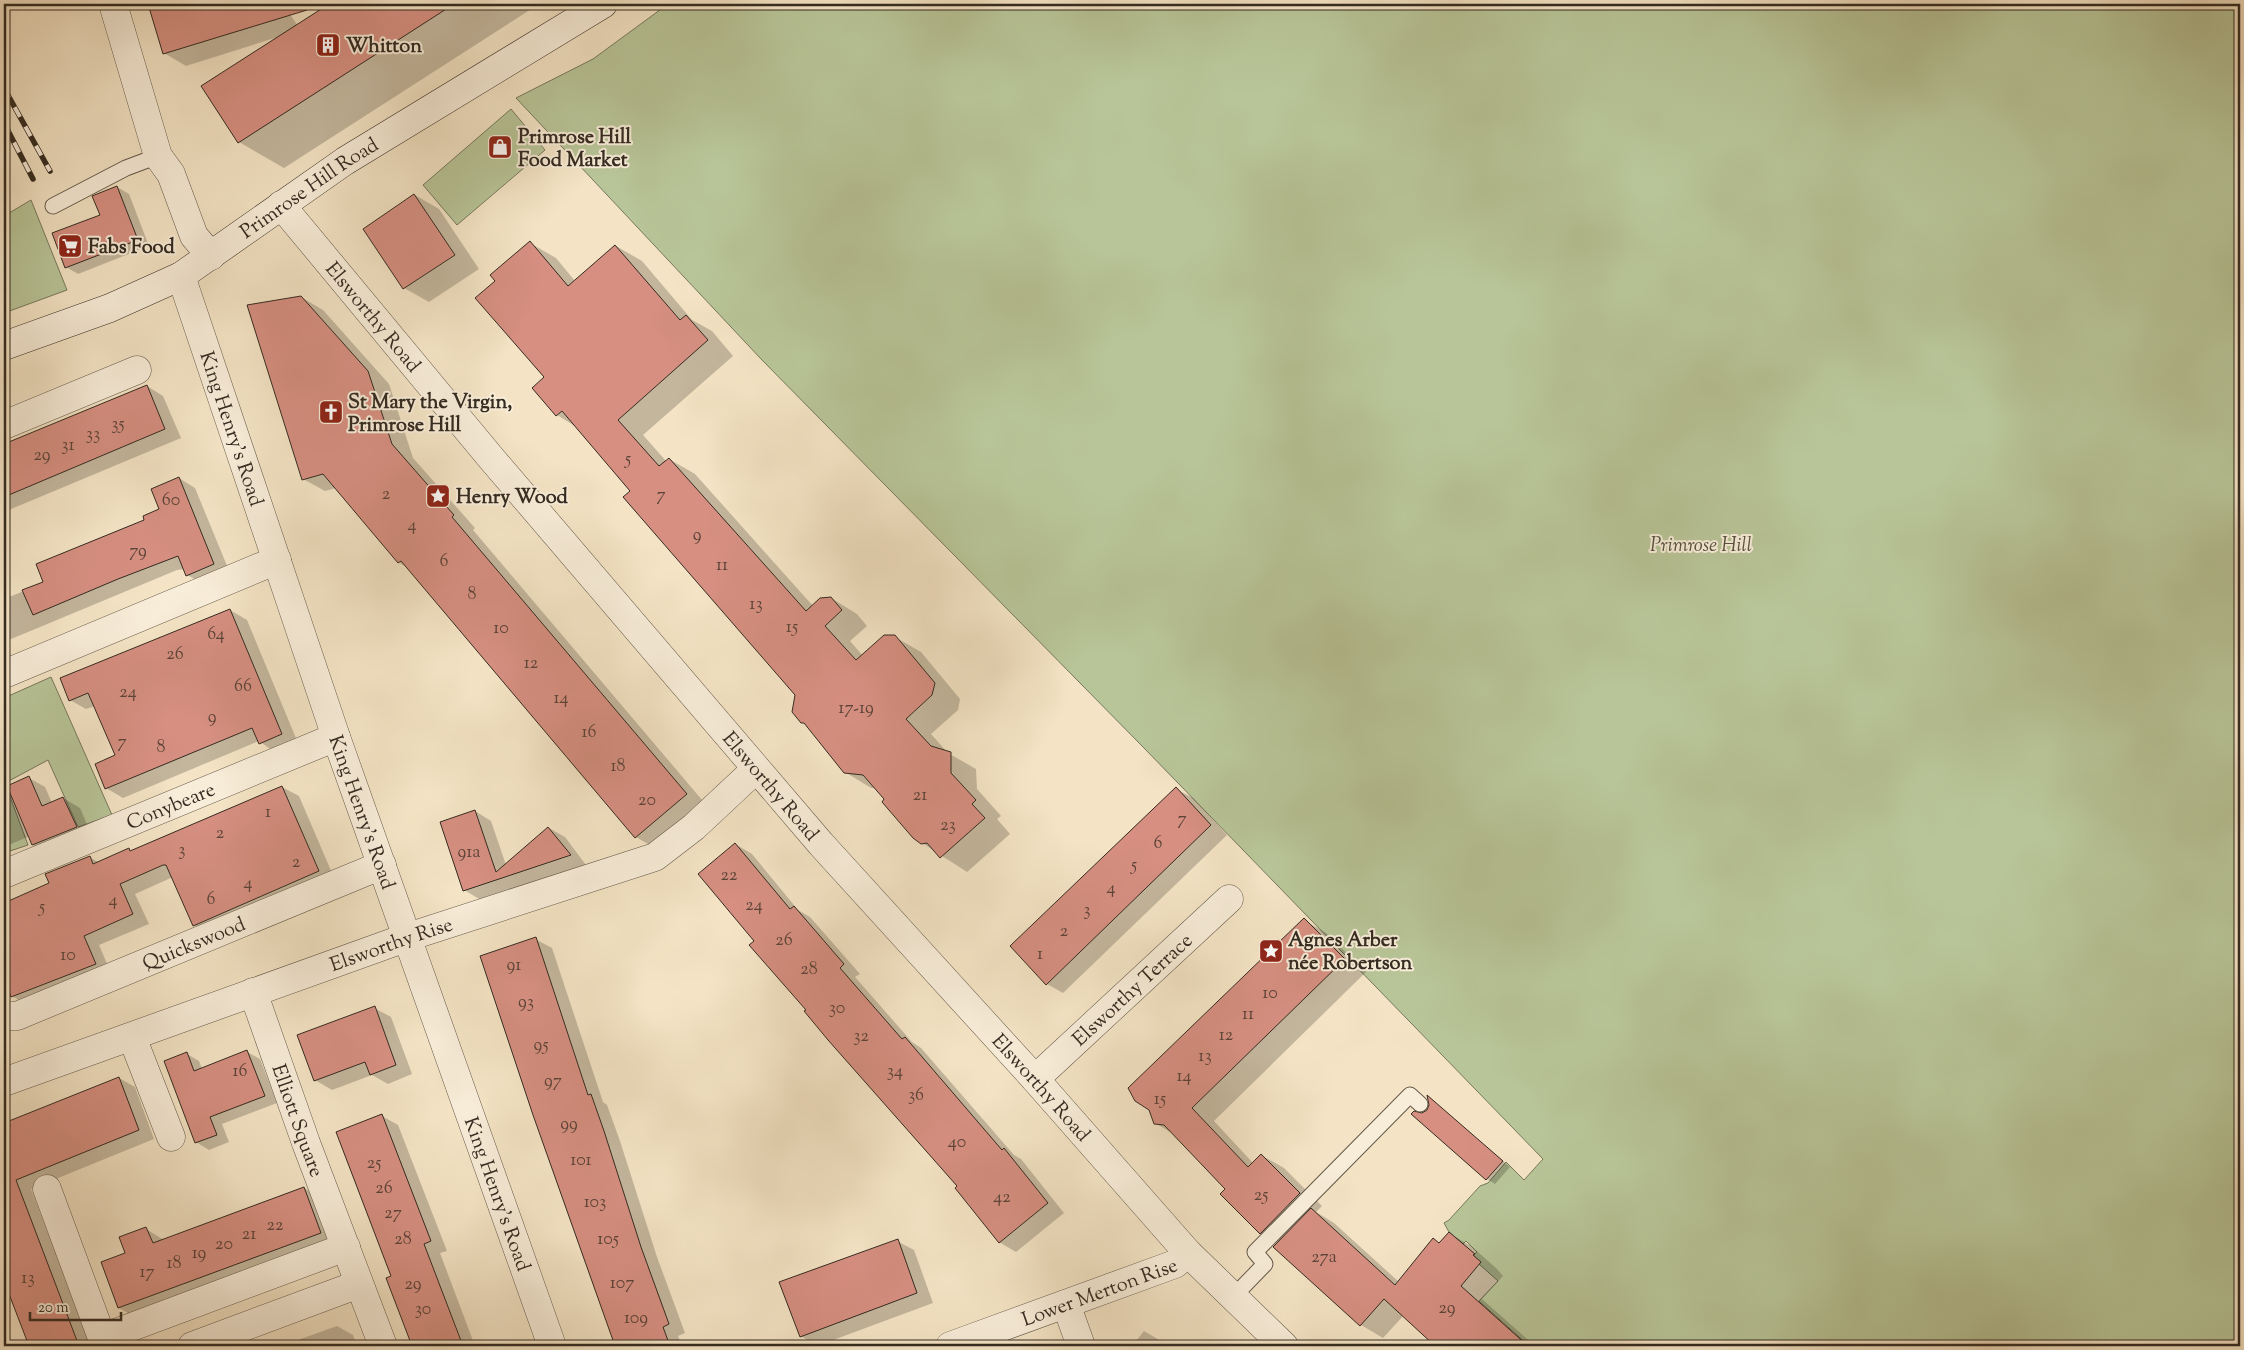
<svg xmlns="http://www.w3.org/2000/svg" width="2244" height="1350" viewBox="0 0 2244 1350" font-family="'Sorts Mill Goudy',serif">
  <rect width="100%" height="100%" fill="#f4e4c5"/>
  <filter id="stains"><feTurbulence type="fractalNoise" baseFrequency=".004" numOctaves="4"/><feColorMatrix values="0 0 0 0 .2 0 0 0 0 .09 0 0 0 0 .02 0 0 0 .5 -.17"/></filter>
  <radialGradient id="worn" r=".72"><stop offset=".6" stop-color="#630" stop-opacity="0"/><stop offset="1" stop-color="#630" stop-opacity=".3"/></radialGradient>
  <g fill="#b8c598" stroke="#76785c">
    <polygon points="668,4 2240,4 2240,1346 1529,1346 1479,1301 1498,1281 1479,1264 1480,1262 1473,1255 1477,1252 1466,1241 1463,1244 1449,1232 1444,1223 1449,1220 1480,1186 1488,1183 1506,1162 1524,1180 1543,1159 1144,748 762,360 516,98 593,59"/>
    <polygon points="511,109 545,150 457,225 423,185"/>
    <polygon points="31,200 67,290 4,313 4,216"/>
    <polygon points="51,677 112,815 78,827 48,760 5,783 28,845 4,853 4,698"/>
  </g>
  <g fill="#0003">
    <polygon points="149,4 283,4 298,26 332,4 539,4 284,168 239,142 278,37 186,66 164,53"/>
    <polygon points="117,187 129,194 149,246 78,274 66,267 101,215"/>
    <polygon points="415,195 439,209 479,269 429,302 404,288 364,229"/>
    <polygon points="530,243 556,258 575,281 616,246 642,261 692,320 712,331 733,356 643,435 666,461 669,459 695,474 813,606 831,598 857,614 867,626 850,641 863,656 895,637 921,652 960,699 958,710 931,734 948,753 976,769 977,789 1001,816 997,819 1010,834 967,872 922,843 876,788 871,788 845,772 808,726 802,722 796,695 632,491 578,428 557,415 533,388 546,378 497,281"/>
    <polygon points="301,297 323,310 389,384 413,458 475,528 473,530 708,807 658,850 636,837 408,568 398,562 336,488 325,491 303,479"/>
    <polygon points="147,386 163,396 181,438 4,512 4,446"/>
    <polygon points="179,478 195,488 230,573 204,584 187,575 185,569 177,570 4,642 4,599 44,583 145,520 161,509"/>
    <polygon points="230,610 247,620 298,743 276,753 259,741 123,798 106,788 116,756 95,706 86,709 70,700"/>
    <polygon points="29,778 45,787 52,803 63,798 80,808 92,836 50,854 33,845 30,836 4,847 4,789"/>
    <polygon points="282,787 299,796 335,880 210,935 194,925 173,877 135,894 149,924 99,945 111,973 29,1006 12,996 4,976 4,903 50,884 89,857 100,863 129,850 132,852"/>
    <polygon points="1176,789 1193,798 1227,835 1063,993 1047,984"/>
    <polygon points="475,811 491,821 506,865 549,828 565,837 586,865 481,900 464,890"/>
    <polygon points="735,844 752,854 798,910 810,917 860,974 855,977 912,1042 921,1048 1014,1155 1021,1159 1064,1213 1016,1252 999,1242 959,1186 808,1010 755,941"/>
    <polygon points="1304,920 1326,933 1366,972 1214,1121 1253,1163 1261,1155 1284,1168 1322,1206 1316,1212 1334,1223 1399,1282 1449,1233 1471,1246 1496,1268 1503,1276 1482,1299 1535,1346 1437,1346 1404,1315 1383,1338 1361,1325 1278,1243 1260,1233 1227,1189 1175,1135 1155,1123"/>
    <polygon points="535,939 552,948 603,1102 607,1105 620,1141 657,1257 685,1333 678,1336 682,1346 617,1346 590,1275 592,1274"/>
    <polygon points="374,1008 391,1017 412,1074 388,1084 372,1075 332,1090 315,1080"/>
    <polygon points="247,1052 260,1059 277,1103 222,1124 229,1142 209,1150 196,1142 187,1054 199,1061 202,1069"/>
    <polygon points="119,1078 135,1087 154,1139 31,1189 91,1346 30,1346 4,1279 4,1125"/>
    <polygon points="1429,1098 1510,1167 1495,1184 1487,1179 1413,1114 1423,1114 1428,1111 1431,1106"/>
    <polygon points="382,1116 398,1125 447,1251 440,1253 475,1346 413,1346 388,1279 393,1277"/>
    <polygon points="304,1188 320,1197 337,1242 135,1317 119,1308 102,1263 127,1254 146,1229 164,1240"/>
    <polygon points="897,1241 914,1250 933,1303 817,1346 801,1336"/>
    <polygon points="337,1326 353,1335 357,1346 281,1346"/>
    <polygon points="1144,1331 1166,1344 1169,1346 1132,1346"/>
  </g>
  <g fill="#d68f81" stroke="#342b21">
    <polygon points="148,4 306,4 307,10 163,54"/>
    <polygon points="329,4 454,4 238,143 201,86"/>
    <polygon points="117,186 138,240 65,268 52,233 100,215 92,196"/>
    <polygon points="414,194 455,255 403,289 363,229"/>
    <polygon points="530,241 568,286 615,245 680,320 686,315 708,340 618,420 659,466 669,458 806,611 820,598 831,597 842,610 825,626 856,660 884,635 895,635 935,683 932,695 906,719 931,746 951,752 951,773 976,800 972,804 985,818 940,858 927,843 921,844 913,838 882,802 884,799 863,775 844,773 804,723 801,723 792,712 795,695 623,497 630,491 562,411 556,416 532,388 544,377 475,298 495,281 490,275"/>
    <polygon points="301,296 368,371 392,444 454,515 452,517 687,794 635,838 401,561 398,563 323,474 302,480 247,305"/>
    <polygon points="147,385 165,429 4,497 4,444"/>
    <polygon points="179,477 214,564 186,576 178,556 118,579 33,615 22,590 43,582 36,564 144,520 143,516 159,509 151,489"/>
    <polygon points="230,609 282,734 259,744 252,728 105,789 95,764 115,755 88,693 69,701 60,678"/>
    <polygon points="29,776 42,806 63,797 77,827 32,845 7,786"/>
    <polygon points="282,786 319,871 193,926 166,865 163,865 120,884 133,914 84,936 96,964 11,997 4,979 4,903 49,883 45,874 90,856 93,864 129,848 130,851"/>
    <polygon points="1176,787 1211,825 1046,985 1010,946"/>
    <polygon points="475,810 496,872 548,827 571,855 463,891 440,822"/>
    <polygon points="735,843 790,909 794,906 844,964 840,968 902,1039 905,1037 1002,1150 1004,1148 1048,1203 999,1243 955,1188 957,1186 828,1040 804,1011 806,1010 749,945 754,941 698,874"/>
    <polygon points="1304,918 1345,959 1192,1108 1248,1167 1261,1154 1300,1193 1260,1234 1220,1194 1225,1189 1164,1125 1154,1124 1149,1110 1135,1101 1128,1088"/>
    <polygon points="536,937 588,1095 591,1094 604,1131 641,1247 669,1324 663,1327 670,1346 615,1346 533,1115 480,956"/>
    <polygon points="375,1006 396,1065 370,1075 365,1062 314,1081 297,1035"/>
    <polygon points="247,1050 265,1096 210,1117 217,1135 195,1143 164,1061 187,1052 194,1071"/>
    <polygon points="119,1077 139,1130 16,1180 79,1346 29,1346 4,1281 4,1129 10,1126 9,1121"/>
    <polygon points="1427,1095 1503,1161 1486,1180 1411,1114 1414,1111 1422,1113 1427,1110 1429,1105"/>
    <polygon points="382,1114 431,1241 424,1244 463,1346 412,1346 386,1278 391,1276 336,1132"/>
    <polygon points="304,1187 321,1233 118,1308 101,1262 125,1253 119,1237 146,1227 153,1243"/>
    <polygon points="1311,1208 1395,1285 1433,1238 1439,1243 1449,1232 1475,1254 1473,1255 1481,1262 1461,1286 1528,1346 1435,1346 1384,1299 1360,1326 1273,1247"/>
    <polygon points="898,1239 917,1293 800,1337 779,1282"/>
  </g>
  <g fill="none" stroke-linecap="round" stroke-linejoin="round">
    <defs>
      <g id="lane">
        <polyline points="53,206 126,168 158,156"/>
        <polyline points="1232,1298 1265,1264 1255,1252 1410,1095 1420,1104"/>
      </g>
      <g id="street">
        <polyline points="113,4 158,156 171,174 194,236 211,256"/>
        <path id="s1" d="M281,205L491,458L821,844L1035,1079L1188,1253L1284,1346"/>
        <path id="s2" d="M181,276L336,737L552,1346"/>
        <polyline points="4,425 137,370"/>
        <polyline points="4,674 277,560"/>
        <path id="s3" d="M4,874L336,737"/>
        <path id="s4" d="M253,992L306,1143L383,1346"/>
        <path id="s5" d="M4,1016H17L382,865"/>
        <polyline points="132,1037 171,1137"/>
        <path id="s6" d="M1035,1079L1229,899"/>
        <path id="s7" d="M4,1082L408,937L655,857L694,827L756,769"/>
        <polyline points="47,1189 105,1346"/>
        <polyline points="1066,1304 1081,1346"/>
        <polyline points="102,1338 346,1247"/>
        <polyline points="192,1346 359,1284"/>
        <path id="s8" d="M950,1346L1175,1264L1188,1253"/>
      </g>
      <g id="secondary">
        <path id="s9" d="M4,346L110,308L181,276L345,161L603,4"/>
      </g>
    </defs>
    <use href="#lane" stroke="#64594a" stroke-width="17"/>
    <use href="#street" stroke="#64594a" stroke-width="29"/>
    <use href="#secondary" stroke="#342b21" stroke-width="29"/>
    <use href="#lane" stroke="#f8edd9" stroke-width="15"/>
    <use href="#street" stroke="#f8edd9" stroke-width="28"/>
    <use href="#secondary" stroke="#f8edd9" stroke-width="28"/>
    <defs>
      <g id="rail">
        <polyline points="4,88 50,171"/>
        <polyline points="4,123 33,179"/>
      </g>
    </defs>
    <use href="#rail" stroke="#342b21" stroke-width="5.5"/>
    <use href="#rail" stroke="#f8edd9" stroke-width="4" stroke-dasharray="11" stroke-linecap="butt"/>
  </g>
  <defs>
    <symbol id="building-square" viewBox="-11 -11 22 22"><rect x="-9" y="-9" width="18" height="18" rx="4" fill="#8f2418" stroke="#f8edd9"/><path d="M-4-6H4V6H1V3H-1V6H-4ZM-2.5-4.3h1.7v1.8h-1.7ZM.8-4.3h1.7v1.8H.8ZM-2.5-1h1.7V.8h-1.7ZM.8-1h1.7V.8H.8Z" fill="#fff"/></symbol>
    <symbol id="shop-square" viewBox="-11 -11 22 22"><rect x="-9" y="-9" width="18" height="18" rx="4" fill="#8f2418" stroke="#f8edd9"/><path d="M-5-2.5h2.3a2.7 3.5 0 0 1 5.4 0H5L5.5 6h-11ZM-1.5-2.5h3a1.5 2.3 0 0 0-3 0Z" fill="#fff"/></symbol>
    <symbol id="supermarket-square" viewBox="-11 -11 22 22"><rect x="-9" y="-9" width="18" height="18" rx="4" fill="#8f2418" stroke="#f8edd9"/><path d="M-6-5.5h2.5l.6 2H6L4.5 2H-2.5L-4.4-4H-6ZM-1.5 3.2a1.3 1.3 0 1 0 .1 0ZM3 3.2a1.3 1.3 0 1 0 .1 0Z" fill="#fff"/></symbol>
    <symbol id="church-square" viewBox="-11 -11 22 22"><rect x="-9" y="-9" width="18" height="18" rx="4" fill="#8f2418" stroke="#f8edd9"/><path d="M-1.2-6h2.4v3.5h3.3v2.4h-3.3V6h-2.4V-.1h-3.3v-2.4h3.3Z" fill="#fff"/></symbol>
    <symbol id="sight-square" viewBox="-11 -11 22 22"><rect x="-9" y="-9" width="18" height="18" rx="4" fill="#8f2418" stroke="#f8edd9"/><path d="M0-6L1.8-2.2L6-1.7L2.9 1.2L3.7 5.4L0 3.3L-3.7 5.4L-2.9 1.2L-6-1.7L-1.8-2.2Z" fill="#fff"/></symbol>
  </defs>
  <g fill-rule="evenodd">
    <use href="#building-square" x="314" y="31" width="28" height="28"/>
    <use href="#shop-square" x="486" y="133" width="28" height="28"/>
    <use href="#supermarket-square" x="56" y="232" width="28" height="28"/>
    <use href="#church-square" x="317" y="398" width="28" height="28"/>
    <use href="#sight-square" x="424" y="482" width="28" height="28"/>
    <use href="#sight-square" x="1257" y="937" width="28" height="28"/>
  </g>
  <g text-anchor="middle" stroke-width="4" stroke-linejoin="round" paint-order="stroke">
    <g font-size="18" fill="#5c4439">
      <text x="118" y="429">35</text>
      <text x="93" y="439">33</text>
      <text x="68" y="450">31</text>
      <text x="42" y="460">29</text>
      <text x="628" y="464">5</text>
      <text x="386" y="499">2</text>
      <text x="661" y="500">7</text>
      <text x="171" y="505">60</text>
      <text x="412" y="530">4</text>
      <text x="697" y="540">9</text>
      <text x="138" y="556">79</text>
      <text x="444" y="566">6</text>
      <text x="722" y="570">11</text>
      <text x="472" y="599">8</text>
      <text x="756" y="609">13</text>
      <text x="792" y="632">15</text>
      <text x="501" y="633">10</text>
      <text x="216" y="639">64</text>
      <text x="175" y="659">26</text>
      <text x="531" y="668">12</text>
      <text x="243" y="691">66</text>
      <text x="128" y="697">24</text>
      <text x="561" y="703">14</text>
      <text x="856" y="713">17-19</text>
      <text x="212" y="722">9</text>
      <text x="589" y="737">16</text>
      <text x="122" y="747">7</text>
      <text x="161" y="752">8</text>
      <text x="618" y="771">18</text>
      <text x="920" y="800">21</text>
      <text x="647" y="805">20</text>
      <text x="268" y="817">1</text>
      <text x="1182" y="824">7</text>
      <text x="948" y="830">23</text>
      <text x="220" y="838">2</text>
      <text x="1158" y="848">6</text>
      <text x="182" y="855">3</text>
      <text x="469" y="857">91a</text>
      <text x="296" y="867">2</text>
      <text x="1134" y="870">5</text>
      <text x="729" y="880">22</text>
      <text x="248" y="888">4</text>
      <text x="1111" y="893">4</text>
      <text x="211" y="904">6</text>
      <text x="113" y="905">4</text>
      <text x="754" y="910">24</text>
      <text x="42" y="912">5</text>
      <text x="1087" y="915">3</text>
      <text x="1064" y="936">2</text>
      <text x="784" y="945">26</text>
      <text x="1040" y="959">1</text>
      <text x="68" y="960">10</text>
      <text x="514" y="970">91</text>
      <text x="809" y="974">28</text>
      <text x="1270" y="998">10</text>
      <text x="526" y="1007">93</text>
      <text x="837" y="1013">30</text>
      <text x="1248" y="1019">11</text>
      <text x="1226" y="1040">12</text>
      <text x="861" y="1041">32</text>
      <text x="541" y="1050">95</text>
      <text x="1205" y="1061">13</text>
      <text x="240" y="1076">16</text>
      <text x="895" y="1076">34</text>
      <text x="1184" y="1081">14</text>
      <text x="553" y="1086">97</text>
      <text x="916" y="1100">36</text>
      <text x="1160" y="1104">15</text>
      <text x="569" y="1129">99</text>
      <text x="957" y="1147">40</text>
      <text x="581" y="1165">101</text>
      <text x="374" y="1168">25</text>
      <text x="384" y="1193">26</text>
      <text x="1261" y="1200">25</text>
      <text x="1002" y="1202">42</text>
      <text x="595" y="1207">103</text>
      <text x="393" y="1218">27</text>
      <text x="275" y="1230">22</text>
      <text x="249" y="1239">21</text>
      <text x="403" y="1244">28</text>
      <text x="608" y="1244">105</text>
      <text x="224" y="1249">20</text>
      <text x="199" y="1258">19</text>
      <text x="1324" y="1262">27a</text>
      <text x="174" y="1268">18</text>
      <text x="147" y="1277">17</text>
      <text x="28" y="1283">13</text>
      <text x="622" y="1288">107</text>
      <text x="413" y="1289">29</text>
      <text x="1447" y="1313">29</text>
      <text x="423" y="1314">30</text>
      <text x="636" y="1323">109</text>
    </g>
    <g font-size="20" font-weight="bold" fill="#342b21" stroke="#f8edd9" text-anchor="start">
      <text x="346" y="52">Whitton</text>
      <text x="518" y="143">Primrose Hill<tspan x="518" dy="23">Food Market</tspan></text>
      <text x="88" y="253">Fabs Food</text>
      <text x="348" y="408">St Mary the Virgin,<tspan x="348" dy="23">Primrose Hill</tspan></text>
      <text x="456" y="503">Henry Wood</text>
      <text x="1288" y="946">Agnes Arber<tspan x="1288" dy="23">née Robertson</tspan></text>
    </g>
    <g font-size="20" fill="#342b21" stroke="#f8edd9">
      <text dy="7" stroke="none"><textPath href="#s9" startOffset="346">Primrose Hill Road</textPath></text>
      <text dy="7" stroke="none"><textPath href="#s1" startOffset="145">Elsworthy Road</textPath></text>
      <text dy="7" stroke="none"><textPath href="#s2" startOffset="161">King Henry's Road</textPath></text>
      <text dy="7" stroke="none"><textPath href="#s1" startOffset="760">Elsworthy Road</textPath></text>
      <text dy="7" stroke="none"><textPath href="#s3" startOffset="180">Conybeare</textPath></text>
      <text dy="7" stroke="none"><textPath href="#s2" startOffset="566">King Henry's Road</textPath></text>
      <text dy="7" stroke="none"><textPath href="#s5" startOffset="204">Quickswood</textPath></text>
      <text dy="7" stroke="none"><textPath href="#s7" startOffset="411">Elsworthy Rise</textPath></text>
      <text dy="7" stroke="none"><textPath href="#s6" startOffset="132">Elsworthy Terrace</textPath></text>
      <text dy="7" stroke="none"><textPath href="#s1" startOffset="1165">Elsworthy Road</textPath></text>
      <text dy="7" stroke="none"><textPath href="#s4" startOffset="136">Elliott Square</textPath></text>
      <text dy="7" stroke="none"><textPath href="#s2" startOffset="971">King Henry's Road</textPath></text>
      <text dy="7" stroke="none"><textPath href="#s8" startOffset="159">Lower Merton Rise</textPath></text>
    </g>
    <g font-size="20" font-style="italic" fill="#55523f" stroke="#f8edd9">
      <text x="1701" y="551">Primrose Hill</text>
    </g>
  </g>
  <rect width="2244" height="1350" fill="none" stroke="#f4e4c5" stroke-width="20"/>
  <rect x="5" y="5" width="2234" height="1340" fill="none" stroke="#342b21" stroke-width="2.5"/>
  <rect x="10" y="10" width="2224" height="1330" fill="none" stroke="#342b21"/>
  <path d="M30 1312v8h91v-8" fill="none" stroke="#342b21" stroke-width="2.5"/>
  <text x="38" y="1312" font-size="15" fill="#342b21" stroke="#f8edd9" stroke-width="4" paint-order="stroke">20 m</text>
  <rect width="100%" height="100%" filter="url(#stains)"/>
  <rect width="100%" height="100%" fill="url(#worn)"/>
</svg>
